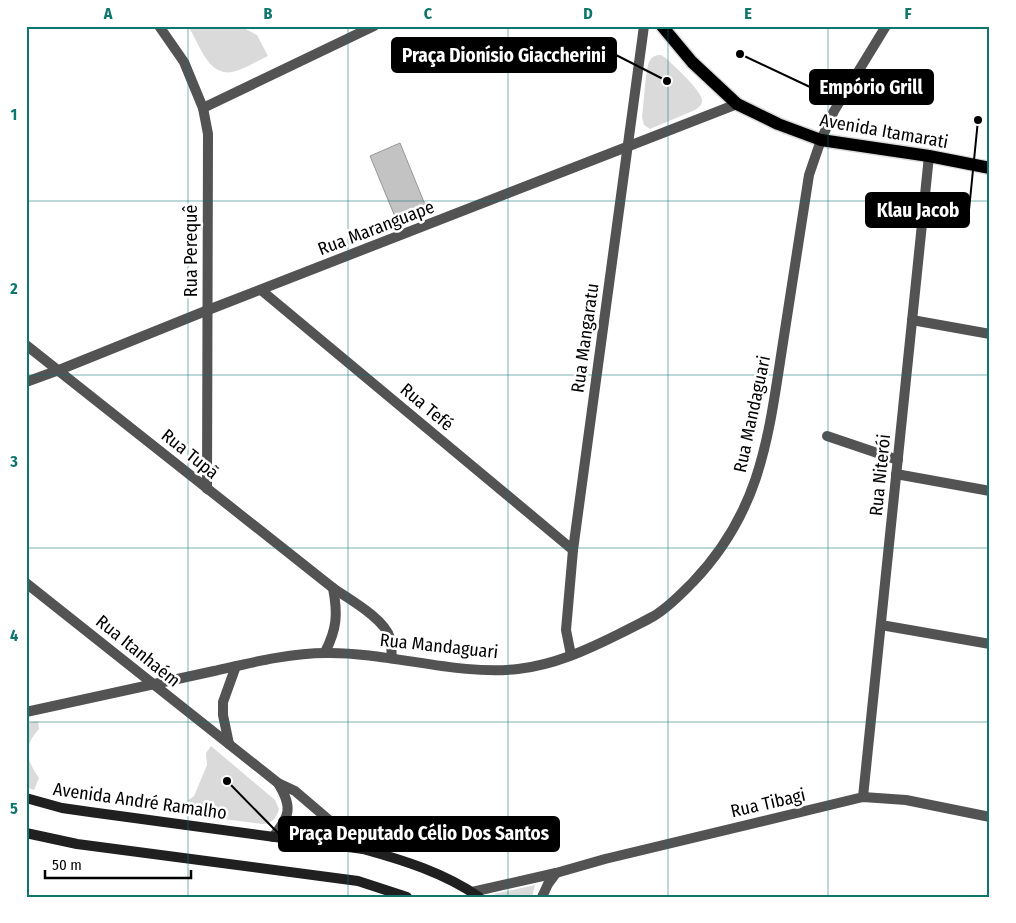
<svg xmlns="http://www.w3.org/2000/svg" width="1016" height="923" viewBox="0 0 1016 923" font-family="'Fira Sans Condensed',sans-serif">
  <rect width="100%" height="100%" fill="#fff"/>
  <g fill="#dadada">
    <path d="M188,26H240L257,35L268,56C258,61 249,66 239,70C209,82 201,46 188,26Z"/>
    <path d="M661,55L667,59C675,67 701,90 702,100C702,106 699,107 695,110L650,129L644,125L642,117C644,106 645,68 650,60C653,56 656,55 661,55Z"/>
    <path d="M38,721L39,729C23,746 26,760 39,778L34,790L26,787V723Z"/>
    <path d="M211,746L275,800L279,809C277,818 271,824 262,824L186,814L187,801L194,796L207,765L206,753Z"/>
    <polygon points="535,885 532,897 497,897 494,894"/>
  </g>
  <polygon fill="#c3c3c3" stroke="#979797" points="400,143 428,212 398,224 370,156"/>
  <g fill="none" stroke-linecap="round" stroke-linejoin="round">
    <defs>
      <polyline id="primary" points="662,26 692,62 737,104 778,124 821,140 929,156 990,168"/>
    </defs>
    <use href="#primary" stroke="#dbdbdb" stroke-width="15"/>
    <polyline stroke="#535353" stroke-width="10" points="827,436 898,460"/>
    <g stroke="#535353" stroke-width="10">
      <polyline points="159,26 184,62 203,108 208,134 207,489"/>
      <polyline points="203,108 374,26"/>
      <polyline points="821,140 834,111 886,26"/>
      <polyline points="261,290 573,550"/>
      <polyline points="912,320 990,334"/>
      <path d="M26,345L333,588C349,599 385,619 390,638C392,644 391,652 392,658"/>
      <polyline points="26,382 59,370 208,310 737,104"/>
      <polyline points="896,474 990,491"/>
      <polyline points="26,583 278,783 295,791 363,849"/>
      <polyline points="881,625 990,644"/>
      <path d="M325,652C337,629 338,614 333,588"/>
      <polyline points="571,655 566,630 573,550 644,26"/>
      <polyline points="229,744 223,715 223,702 236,666"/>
      <polyline points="863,797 929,156"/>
      <path d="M273,837C290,816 293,807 278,783"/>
      <polyline points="472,892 556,873 605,859 863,797 906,800 990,817"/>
      <polyline points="542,897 548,884 556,873"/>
    </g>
    <path stroke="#535353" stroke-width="10" d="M26,712C89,698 152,684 214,671C250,663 290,653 326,653C389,652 457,676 518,669C554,665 587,650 619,634C631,628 643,622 654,616C669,607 681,594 693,582C760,512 768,440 782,349C791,291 800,233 809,175L821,140"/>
    <g stroke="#202020" stroke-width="10">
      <path d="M26,798L62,808L90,812L363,849C403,860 445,873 479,897"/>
      <polyline points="26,833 77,844 358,881 407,897"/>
    </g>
    <use href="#primary" stroke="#000" stroke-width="12"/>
  </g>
  <path fill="none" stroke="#0f766e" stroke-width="1" stroke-opacity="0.55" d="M188,26V897M348,26V897M508,26V897M668,26V897M828,26V897M26,201H990M26,375H990M26,548H990M26,722H990"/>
  <g text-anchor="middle" stroke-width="5" stroke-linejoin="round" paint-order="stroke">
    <g font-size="18" fill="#000" stroke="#fff">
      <text transform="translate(884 131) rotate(10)" y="6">Avenida Itamarati</text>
      <text transform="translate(376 228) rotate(-21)" y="6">Rua Maranguape</text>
      <text transform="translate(191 251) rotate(-90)" y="6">Rua Perequê</text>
      <text transform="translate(585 338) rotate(-82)" y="6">Rua Mangaratu</text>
      <text transform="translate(427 407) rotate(40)" y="6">Rua Tefé</text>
      <text transform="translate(752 414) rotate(-78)" y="6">Rua Mandaguari</text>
      <text transform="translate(190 454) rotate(39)" y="6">Rua Tupã</text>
      <text transform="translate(880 475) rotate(-84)" y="6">Rua Niterói</text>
      <text transform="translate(439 646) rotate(6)" y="6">Rua Mandaguari</text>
      <text transform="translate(138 651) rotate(39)" y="6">Rua Itanhaém</text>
      <text transform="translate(140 801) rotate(8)" y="6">Avenida André Ramalho</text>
      <text transform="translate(768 803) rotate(-13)" y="6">Rua Tibagi</text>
    </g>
  </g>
  <path fill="none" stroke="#000" stroke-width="2" d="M667 81L616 55M740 54L810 87M978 120L969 210M227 781L279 834"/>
  <g fill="#000" stroke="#fff" stroke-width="2">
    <circle cx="667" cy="81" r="5"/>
    <circle cx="740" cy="54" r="5"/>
    <circle cx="978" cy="120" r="5"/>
    <circle cx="227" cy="781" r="5"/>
  </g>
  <g fill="#000" stroke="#000" stroke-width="2">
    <rect x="392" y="38" width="224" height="34" rx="5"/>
    <rect x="810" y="70" width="123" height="34" rx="5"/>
    <rect x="866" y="193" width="103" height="34" rx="5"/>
    <rect x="279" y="817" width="280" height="34" rx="5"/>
  </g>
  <g font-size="19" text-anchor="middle" font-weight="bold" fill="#fff">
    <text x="504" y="62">Praça Dionísio Giaccherini</text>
    <text x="871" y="94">Empório Grill</text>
    <text x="918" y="217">Klau Jacob</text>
    <text x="419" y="840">Praça Deputado Célio Dos Santos</text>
  </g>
  <rect width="1016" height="923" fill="none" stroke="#ffffff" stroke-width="55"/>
  <path d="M45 870v8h146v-8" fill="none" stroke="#000000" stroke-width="2.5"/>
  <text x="52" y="870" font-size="15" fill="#000000" stroke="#ffffff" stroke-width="4" paint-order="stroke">50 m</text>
  <rect x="28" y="28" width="960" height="868" fill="none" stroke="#0f766e" stroke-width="2"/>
  <g font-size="16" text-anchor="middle" font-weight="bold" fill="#0f766e">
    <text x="108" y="19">A</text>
    <text x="268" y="19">B</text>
    <text x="428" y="19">C</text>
    <text x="588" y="19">D</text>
    <text x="748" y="19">E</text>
    <text x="908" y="19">F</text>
    <text x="14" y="120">1</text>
    <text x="14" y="294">2</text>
    <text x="14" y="467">3</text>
    <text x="14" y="641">4</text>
    <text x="14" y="814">5</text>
  </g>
</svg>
